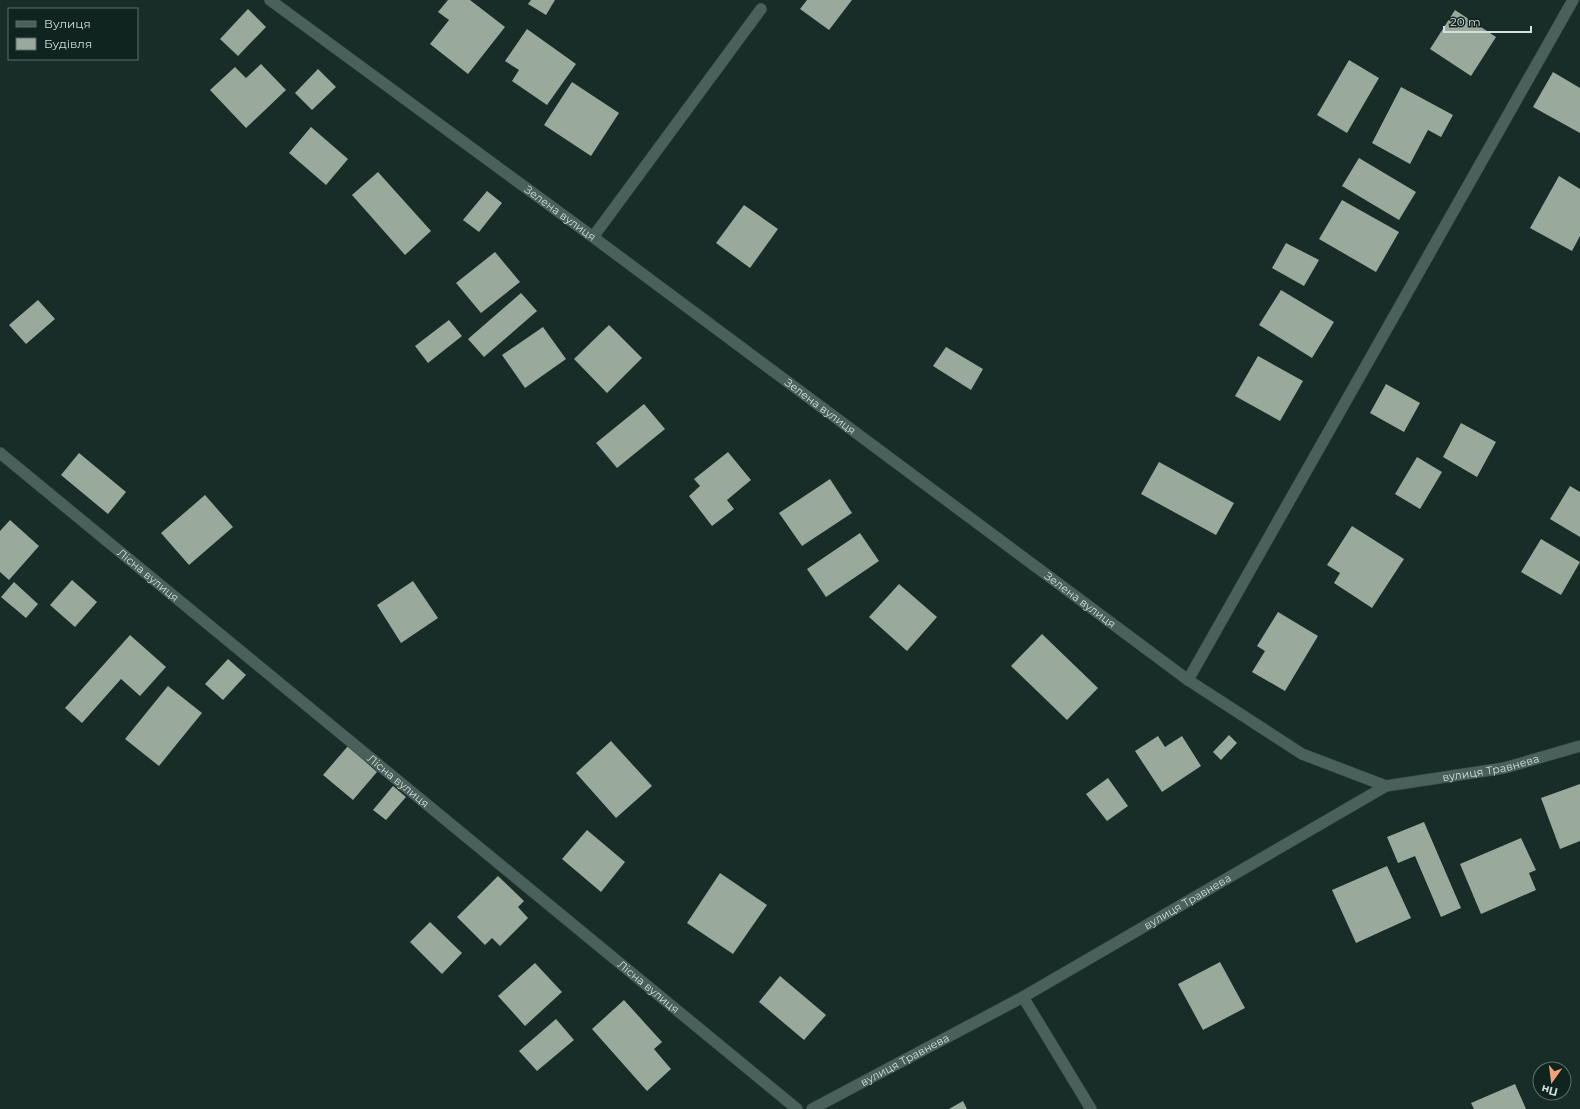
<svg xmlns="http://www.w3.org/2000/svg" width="1580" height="1109" viewBox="0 0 1580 1109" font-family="Montserrat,sans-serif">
  <rect width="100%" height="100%" fill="#182d28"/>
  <g fill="#99aa9c">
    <polygon points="448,0 470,0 505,27 468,74 430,44 449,20 438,12"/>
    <polygon points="531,0 555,0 546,15 528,4"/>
    <polygon points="807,0 852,0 829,30 800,9"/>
    <polygon points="248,9 266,27 238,56 220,39"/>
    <polygon points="1455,10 1496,37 1471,76 1430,49"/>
    <polygon points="527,29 576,64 547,105 512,81 519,70 505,61"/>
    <polygon points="1349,60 1379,78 1347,133 1317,115"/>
    <polygon points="261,64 286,90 246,128 210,90 235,67 246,78"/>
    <polygon points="318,69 336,87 312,110 295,93"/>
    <polygon points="1553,72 1580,88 1580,133 1533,107"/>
    <polygon points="572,82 619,113 591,156 544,125"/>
    <polygon points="1401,87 1453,115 1441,137 1428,130 1410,164 1372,143"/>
    <polygon points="311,127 348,159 326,185 289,153"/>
    <polygon points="1359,158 1416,192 1399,220 1342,186"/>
    <polygon points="378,172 431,231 405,255 352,195"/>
    <polygon points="1559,176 1580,189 1580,236 1572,251 1530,228"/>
    <polygon points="487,191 502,203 479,232 463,220"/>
    <polygon points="1342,200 1399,232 1376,272 1319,239"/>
    <polygon points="744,205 778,229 750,268 716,243"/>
    <polygon points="1286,243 1319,260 1304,286 1272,268"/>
    <polygon points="495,252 520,282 481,313 456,283"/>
    <polygon points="1281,290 1334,322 1312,358 1259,325"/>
    <polygon points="521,293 537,311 484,357 468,339"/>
    <polygon points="38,300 55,319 26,344 9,325"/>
    <polygon points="449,320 462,336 428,363 415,346"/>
    <polygon points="609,325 642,358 607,393 574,359"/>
    <polygon points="543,327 566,359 525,388 502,355"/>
    <polygon points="946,347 983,369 971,390 933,366"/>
    <polygon points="1258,356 1303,381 1280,421 1235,396"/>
    <polygon points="1386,384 1420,403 1404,432 1370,413"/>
    <polygon points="644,404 665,429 617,468 596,443"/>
    <polygon points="1461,423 1496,442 1477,477 1443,457"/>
    <polygon points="728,452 751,480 727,500 734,509 712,526 689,496 700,486 694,479"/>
    <polygon points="79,453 126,492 108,514 61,475"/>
    <polygon points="1417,457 1442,472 1420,509 1395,494"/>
    <polygon points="1159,462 1234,503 1216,535 1141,494"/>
    <polygon points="830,479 852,513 802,546 779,513"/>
    <polygon points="1570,486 1580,492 1580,537 1550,519"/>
    <polygon points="205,495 233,527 189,565 161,533"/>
    <polygon points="10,520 39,546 9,580 0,572 0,531"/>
    <polygon points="1352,526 1404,559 1372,608 1334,583 1340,573 1327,565"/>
    <polygon points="860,533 879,561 826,597 807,569"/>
    <polygon points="1541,539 1580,562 1561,595 1521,572"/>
    <polygon points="72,580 97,602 75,627 50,605"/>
    <polygon points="413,581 438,618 401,643 377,605"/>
    <polygon points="14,582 38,604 26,618 1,597"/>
    <polygon points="899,584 937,617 907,651 869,617"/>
    <polygon points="1278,612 1318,636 1285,691 1252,672 1265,651 1257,646"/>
    <polygon points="1042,634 1098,688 1067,720 1011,666"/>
    <polygon points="130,635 166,667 140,696 121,679 82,723 65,708"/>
    <polygon points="228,659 246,675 223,700 205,684"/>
    <polygon points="168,686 202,713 159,766 125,739"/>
    <polygon points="1229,735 1237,743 1221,760 1213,752"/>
    <polygon points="1158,736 1165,747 1182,736 1201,766 1162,792 1135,751"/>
    <polygon points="611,741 652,786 616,818 576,773"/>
    <polygon points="348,746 377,772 353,800 323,775"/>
    <polygon points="1108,778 1128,806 1107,821 1086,794"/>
    <polygon points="1580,784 1580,841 1560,849 1541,798"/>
    <polygon points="393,786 406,797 386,820 373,810"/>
    <polygon points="1424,822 1461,908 1441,917 1415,856 1398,863 1387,837"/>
    <polygon points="587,830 625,862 601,892 562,859"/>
    <polygon points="1521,838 1536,870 1529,873 1536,890 1481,914 1460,864"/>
    <polygon points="1387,866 1411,918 1356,943 1332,890"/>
    <polygon points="720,873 767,905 733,954 687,923"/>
    <polygon points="498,876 524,901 518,907 528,918 500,946 492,938 485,945 457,917"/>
    <polygon points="430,922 462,953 442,974 410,942"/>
    <polygon points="1220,962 1245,1008 1203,1030 1178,984"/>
    <polygon points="535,963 562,992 525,1026 498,996"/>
    <polygon points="780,976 826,1015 804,1040 759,1002"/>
    <polygon points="624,1000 662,1042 654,1049 671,1069 647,1091 592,1029"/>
    <polygon points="556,1019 574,1040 537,1071 519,1051"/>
    <polygon points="1515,1084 1526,1109 1474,1109 1471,1103"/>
    <polygon points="963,1101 967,1109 949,1109"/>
  </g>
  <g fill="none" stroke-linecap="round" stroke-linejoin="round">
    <defs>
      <polyline id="service" points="593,237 761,9"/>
      <g id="minor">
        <path id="s1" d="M270,0L593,237L1188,680L1302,754L1386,786"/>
        <path id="s2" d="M0,453L797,1109"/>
        <polyline points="1188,680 1573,0"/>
        <polyline points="1023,997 1091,1109"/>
        <path id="s3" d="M812,1109L1023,997L1386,786L1504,768L1580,746"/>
      </g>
    </defs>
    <use href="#service" stroke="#394a46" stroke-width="12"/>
    <use href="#minor" stroke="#394a46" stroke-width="12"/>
    <use href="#service" stroke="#4a605a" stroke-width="11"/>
    <use href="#minor" stroke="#4a605a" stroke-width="11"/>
  </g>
  <g text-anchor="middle" stroke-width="4" stroke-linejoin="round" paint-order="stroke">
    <g font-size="11" fill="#d3dfdc" stroke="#0f231f">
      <text dy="4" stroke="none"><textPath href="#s1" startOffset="360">Зелена вулиця</textPath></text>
      <text dy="4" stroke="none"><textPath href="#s1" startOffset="684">Зелена вулиця</textPath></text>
      <text dy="4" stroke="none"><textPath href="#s2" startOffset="192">Лісна вулиця</textPath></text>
      <text dy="4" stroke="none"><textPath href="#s1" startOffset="1008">Зелена вулиця</textPath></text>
      <text dy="4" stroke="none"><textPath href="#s3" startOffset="765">вулиця Травнева</textPath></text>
      <text dy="4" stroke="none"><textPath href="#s2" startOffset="516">Лісна вулиця</textPath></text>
      <text dy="4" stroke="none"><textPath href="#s3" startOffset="429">вулиця Травнева</textPath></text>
      <text dy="4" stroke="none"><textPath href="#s2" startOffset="840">Лісна вулиця</textPath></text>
      <text dy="4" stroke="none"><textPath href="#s3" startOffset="105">вулиця Травнева</textPath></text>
    </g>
  </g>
  <rect x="8" y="8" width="130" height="52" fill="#0f231f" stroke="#5d6e6b"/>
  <rect x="16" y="21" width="20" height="6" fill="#4a605a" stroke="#5d6e6b"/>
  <text x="44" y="28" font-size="12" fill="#d3dfdc">Вулиця</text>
  <rect x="16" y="38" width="20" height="12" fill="#99aa9c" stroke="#5d6e6b"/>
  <text x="44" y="48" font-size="12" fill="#d3dfdc">Будівля</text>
  <g transform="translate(1552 1081) rotate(194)"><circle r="19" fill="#0f231f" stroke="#5d6e6b"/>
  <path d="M0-3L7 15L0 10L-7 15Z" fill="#f0a279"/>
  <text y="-6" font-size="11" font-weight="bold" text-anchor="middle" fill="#d3dfdc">Пн</text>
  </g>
  <path d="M1444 26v6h87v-6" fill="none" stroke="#d3dfdc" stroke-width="2"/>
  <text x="1450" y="26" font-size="12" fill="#d3dfdc" stroke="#0f231f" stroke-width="3" paint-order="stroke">20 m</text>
</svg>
